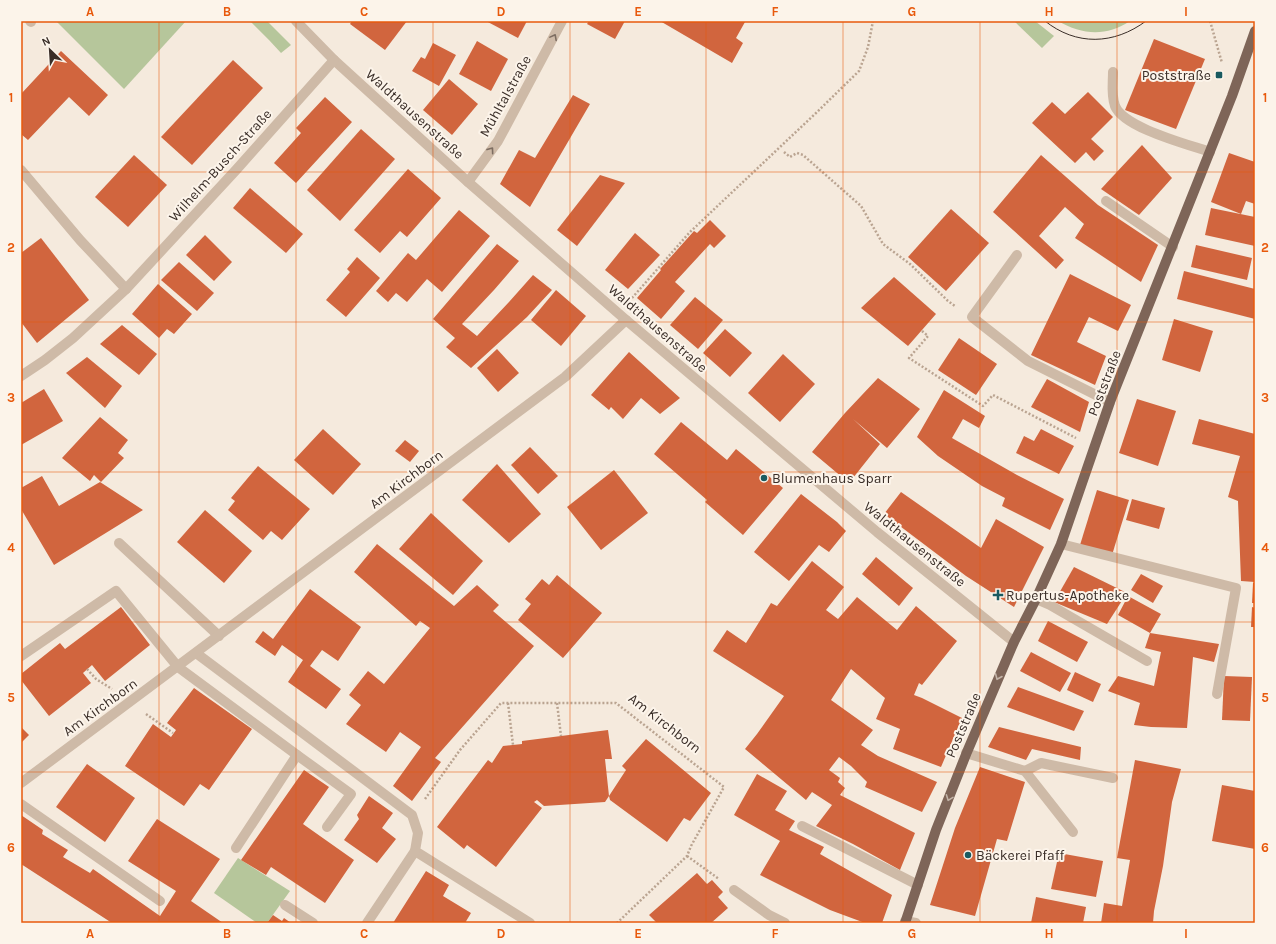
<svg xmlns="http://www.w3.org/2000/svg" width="1276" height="944" viewBox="0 0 1276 944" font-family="Karla,sans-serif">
  <rect width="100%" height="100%" fill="#f5eadd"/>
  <g fill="#b6c69b">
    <polygon points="56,21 186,21 124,89"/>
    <polygon points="250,21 267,21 291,45 281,53 269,40"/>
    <polygon points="1014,21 1035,21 1054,36 1042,48"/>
    <path d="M1058,21H1130C1106,37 1082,35 1058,21Z"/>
    <polygon points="238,858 290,891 267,923 257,923 214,893"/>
  </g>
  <g fill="#d1653e">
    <polygon points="352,21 407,21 385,50 350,24"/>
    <polygon points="486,21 527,21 518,38"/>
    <polygon points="589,21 625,21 615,39 587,24"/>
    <polygon points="660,21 743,21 745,22 736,38 743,43 732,63"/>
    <polygon points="1154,39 1205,59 1176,129 1125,110"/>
    <polygon points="477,41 508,59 491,91 459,74"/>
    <polygon points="433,43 456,55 439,86 412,71 421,57 425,59"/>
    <polygon points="61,51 108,95 89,116 69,97 28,140 21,134 21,94"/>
    <polygon points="233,60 263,88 192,165 161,137"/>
    <polygon points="449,79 478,104 452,135 423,110"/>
    <polygon points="1088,92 1113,117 1091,139 1104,151 1094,161 1086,152 1075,163 1032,123 1052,102 1065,114"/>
    <polygon points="573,95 590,104 530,207 500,184 519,150 535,158"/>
    <polygon points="325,97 352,122 296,183 274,163 301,133 296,128"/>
    <polygon points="361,129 395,159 340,221 307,190"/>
    <polygon points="1142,145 1172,178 1139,215 1101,189"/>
    <polygon points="1229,153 1255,162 1255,204 1246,201 1241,214 1211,202"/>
    <polygon points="134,155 167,185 128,227 95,197"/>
    <polygon points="1041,155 1098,205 1158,245 1141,282 1075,238 1084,224 1065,207 1039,236 1064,260 1056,269 993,212"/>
    <polygon points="408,169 441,198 407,237 400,231 380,253 354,230"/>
    <polygon points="600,175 625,183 577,246 557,230"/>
    <polygon points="250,188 303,234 286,253 233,208"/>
    <polygon points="1211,208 1255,217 1255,246 1205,235"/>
    <polygon points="951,209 989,243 946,291 908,257"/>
    <polygon points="459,210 490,236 442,292 427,279 407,302 396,293 388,302 376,291 408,253 416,260"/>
    <polygon points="710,220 726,236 714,248 710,244 675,282 685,291 661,319 637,298 661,270 660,269 694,231 697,233"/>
    <polygon points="635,233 660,255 628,289 605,270"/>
    <polygon points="205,235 232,262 214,281 186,255"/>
    <polygon points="41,238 89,300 37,343 21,322 21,253"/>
    <polygon points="497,244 519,261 494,290 462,324 477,336 509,302 533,275 552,290 527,317 471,368 446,347 455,338 433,319"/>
    <polygon points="1196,245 1252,258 1247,280 1191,267"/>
    <polygon points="357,257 380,278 346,317 326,300 350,272 347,269"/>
    <polygon points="179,262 214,293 197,311 161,280"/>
    <polygon points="1184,271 1255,289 1255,319 1177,299"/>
    <polygon points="1070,274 1131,305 1118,331 1089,317 1077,342 1106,356 1095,385 1031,355"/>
    <polygon points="894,277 936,314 908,346 861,308"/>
    <polygon points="158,284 192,314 174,334 167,329 159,338 132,314"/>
    <polygon points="556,290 586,316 561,346 531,320"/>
    <polygon points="695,297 723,320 698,349 670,325"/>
    <polygon points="1174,319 1213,331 1200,372 1162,360"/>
    <polygon points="122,325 157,354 139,375 100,344"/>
    <polygon points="725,329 752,353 730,377 703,353"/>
    <polygon points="959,338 997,364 976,395 938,370"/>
    <polygon points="497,349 519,373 498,392 477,368"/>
    <polygon points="629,352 680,398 660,414 641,398 623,419 611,407 609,410 591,395"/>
    <polygon points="783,354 815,384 780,422 748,393"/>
    <polygon points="87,357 122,386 105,408 66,373"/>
    <polygon points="878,378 920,409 887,448 853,419 880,444 849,483 812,452 845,413"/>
    <polygon points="1047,379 1089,402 1080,432 1031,407"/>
    <polygon points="44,389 63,421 21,445 21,403"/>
    <polygon points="944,390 985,416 979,428 963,419 952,438 1017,475 1064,499 1050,530 1002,506 1005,498 982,486 938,456 917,437"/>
    <polygon points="1137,399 1176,411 1158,466 1119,453"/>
    <polygon points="100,417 128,440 118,453 124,458 101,482 94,475 90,481 62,458"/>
    <polygon points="1199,419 1255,434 1255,582 1241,581 1238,501 1228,497 1240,456 1192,444"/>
    <polygon points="681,422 727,460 736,449 783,488 743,535 705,502 707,500 654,454"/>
    <polygon points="323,429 361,464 333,495 294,460"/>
    <polygon points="1041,429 1074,446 1059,474 1016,453 1024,436 1034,441"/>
    <polygon points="405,440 419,451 410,462 395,451"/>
    <polygon points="530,447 558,476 538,494 511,465"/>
    <polygon points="497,464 541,514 509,543 462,500"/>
    <polygon points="258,466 310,509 282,540 271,531 263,540 228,510 235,501 231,498"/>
    <polygon points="614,470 648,513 601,550 567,507"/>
    <polygon points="42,476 59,506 100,482 143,510 54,565 21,509 21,488"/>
    <polygon points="1097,490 1129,500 1112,555 1080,545"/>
    <polygon points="901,492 981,548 996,519 1044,547 1014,607 966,576 884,514"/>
    <polygon points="801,494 837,522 846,531 829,552 819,545 789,581 754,552"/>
    <polygon points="1132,499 1165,508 1159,529 1126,520"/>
    <polygon points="205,510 252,551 224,583 177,542"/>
    <polygon points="431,513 483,561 453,595 399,549"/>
    <polygon points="377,544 454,606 477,585 499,605 493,611 534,646 435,758 441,762 412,801 393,786 421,747 400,732 386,752 346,724 361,705 349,695 368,671 384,684 430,628 420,621 416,626 354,572"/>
    <polygon points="876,557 913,588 899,606 862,574"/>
    <polygon points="812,561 844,587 826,610 838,619 857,597 897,630 916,606 957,641 922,685 919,683 914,695 922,698 962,718 941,767 893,749 900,729 876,719 885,698 851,669 831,700 873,730 861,745 878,756 937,782 922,812 865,787 867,782 851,766 839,757 829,770 840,778 838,782 845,788 840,795 915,833 900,870 853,844 816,826 832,805 812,792 806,800 745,749 757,734 784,696 713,651 727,630 746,643 771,603 777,606"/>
    <polygon points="1074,567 1127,593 1107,624 1054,602"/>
    <polygon points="1141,574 1163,586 1153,603 1131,590"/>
    <polygon points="557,575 602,613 563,658 518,620 531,604 525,599 542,579 549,585"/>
    <polygon points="1253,583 1255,583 1255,603 1252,603"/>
    <polygon points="310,589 361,627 338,661 322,650 310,666 341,689 326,709 288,682 303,660 282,645 275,656 255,642 263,631 273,639"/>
    <polygon points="1128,596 1161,614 1150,633 1219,644 1214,662 1193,657 1187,728 1151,727 1134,725 1140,703 1108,691 1118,676 1154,686 1161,652 1145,648 1150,633 1118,615"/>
    <polygon points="121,607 150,645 105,681 92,665 83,673 91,683 49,716 21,680 21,674 60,643 65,649"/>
    <polygon points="1252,607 1255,608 1255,627 1251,627"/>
    <polygon points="1048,621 1088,642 1077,662 1038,641"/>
    <polygon points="1031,652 1071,673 1060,692 1020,671"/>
    <polygon points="1075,672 1101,684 1093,702 1067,690"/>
    <polygon points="1224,676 1252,677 1250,721 1222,720"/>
    <polygon points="1018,687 1084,711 1074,731 1007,707"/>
    <polygon points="194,688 252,729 209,790 200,784 184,806 125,766 153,724 171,737 176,730 167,723"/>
    <polygon points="21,727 29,735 21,743"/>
    <polygon points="999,727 1081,747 1080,760 1032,749 1026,760 988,747"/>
    <polygon points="608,730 612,759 605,759 609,796 626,770 622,766 646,739 711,793 690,821 684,818 667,842 610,800 609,796 605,802 544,806 537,800 534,802 542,808 496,867 467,845 464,849 437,827 488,760 492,763 503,746 522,744 522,741"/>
    <polygon points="1135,760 1181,769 1172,802 1163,866 1154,911 1153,923 1101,923 1104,903 1122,906 1130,860 1117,858"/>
    <polygon points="87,764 135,798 105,842 56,807"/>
    <polygon points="980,767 1025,782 1007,841 997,839 975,916 930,905 955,828"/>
    <polygon points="304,770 329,787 303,824 354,860 325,903 271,867 266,875 241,860"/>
    <polygon points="757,774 787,791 775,810 795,821 789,830 824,847 820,854 892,895 882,923 865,923 830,910 760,875 780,841 734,815"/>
    <polygon points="1222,785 1255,791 1255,849 1212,841"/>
    <polygon points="369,796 393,813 382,828 396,839 377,863 344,840 359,819 357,815"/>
    <polygon points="21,815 43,830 42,834 68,850 63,857 90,873 93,869 160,916 176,891 128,861 157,819 220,859 191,901 223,923 112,923 21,864"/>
    <polygon points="1059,853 1103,861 1096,897 1051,889"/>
    <polygon points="426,871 449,885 443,896 471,913 465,923 393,923"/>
    <polygon points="697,873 707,884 712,880 723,892 718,897 728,908 711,923 657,923 649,915"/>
    <polygon points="1036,897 1086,907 1083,923 1031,923"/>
    <polygon points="273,915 282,921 284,918 291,923 267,923"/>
  </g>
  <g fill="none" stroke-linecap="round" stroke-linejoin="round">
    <g stroke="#baa491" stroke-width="2.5" stroke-dasharray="2 2" stroke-linecap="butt">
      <polyline points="1210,21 1222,63"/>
      <polyline points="784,152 790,157 797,153 803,155 861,206 883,244 910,264 948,301 955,306"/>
      <polyline points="632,298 690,232 816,113 859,71 868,47 873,21"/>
      <polyline points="922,331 928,336 909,358 983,406 993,395 1076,438"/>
      <polyline points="87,669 96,679 112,689"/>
      <polyline points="508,703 513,745"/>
      <polyline points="557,703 561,736"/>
      <polyline points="146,714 173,733"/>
      <polyline points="425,799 460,750 501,703 616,703 724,787 691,846 687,856 617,923"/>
      <polyline points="687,856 719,879"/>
    </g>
    <g stroke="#cebaa7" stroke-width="10">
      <polyline points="30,21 31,22"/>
      <polyline points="296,21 334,60 468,182 626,320 877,532 1014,642"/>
      <path d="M1113,72C1113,83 1111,95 1115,106C1124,128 1187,144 1210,152"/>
      <polyline points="21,170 80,240 126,289"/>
      <polyline points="468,182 498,141 562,21"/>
      <polyline points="1106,201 1173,247"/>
      <polyline points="1017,255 972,317 1028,361 1110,402"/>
      <polyline points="21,376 45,360 73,338 126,289 236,170 334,60"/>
      <polyline points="119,543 219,636"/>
      <polyline points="1061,544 1236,588 1217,694"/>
      <polyline points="1036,599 1050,605 1147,661"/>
      <polyline points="196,653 412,815 418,833 415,851 530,923"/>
      <polyline points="21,656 116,591 178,667 297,755 236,848"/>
      <polyline points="966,753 1025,771 1073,832"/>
      <polyline points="297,755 351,794 327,827"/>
      <polyline points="1025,771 1041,763 1113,778"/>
      <polyline points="21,783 565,377 626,320"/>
      <polyline points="21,804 160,901"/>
      <polyline points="802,826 918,885"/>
      <polyline points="734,890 769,915 785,923"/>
      <polyline points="285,905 313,923"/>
      <polyline points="905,921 916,923"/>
      <polyline points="367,923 415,851"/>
    </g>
    <polyline stroke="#7e6558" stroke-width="10" points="905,923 936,830 967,752 1014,642 1036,599 1061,544 1110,402 1232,96 1255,31"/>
    <path stroke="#3a2e28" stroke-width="1" d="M1045,21C1076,46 1114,45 1146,21"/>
  </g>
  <defs><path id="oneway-chevron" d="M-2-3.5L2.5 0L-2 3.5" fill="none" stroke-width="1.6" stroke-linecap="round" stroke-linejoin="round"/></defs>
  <g stroke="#7d6d61">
    <use href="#oneway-chevron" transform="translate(554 37) rotate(-62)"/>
    <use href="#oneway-chevron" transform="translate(491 150) rotate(-54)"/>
  </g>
  <g stroke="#c3b4a8">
    <use href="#oneway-chevron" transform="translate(998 677) rotate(113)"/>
    <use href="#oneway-chevron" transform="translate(949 798) rotate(111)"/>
  </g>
  <path fill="none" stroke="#e8590c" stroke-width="1" stroke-opacity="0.55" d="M159,21V923M296,21V923M433,21V923M570,21V923M706,21V923M843,21V923M980,21V923M1117,21V923M21,172H1255M21,322H1255M21,472H1255M21,622H1255M21,772H1255"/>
  <g fill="#195a60" stroke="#fcf4ea" stroke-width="1.5">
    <rect x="1215" y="71" width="8" height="8" rx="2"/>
    <circle cx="764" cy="478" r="4"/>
    <path d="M996 589h4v4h4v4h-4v4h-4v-4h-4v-4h4z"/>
    <circle cx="968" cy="855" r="4"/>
  </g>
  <g text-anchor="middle" stroke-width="4" stroke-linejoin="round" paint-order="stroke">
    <g font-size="14" fill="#3a2e28" stroke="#fcf4ea" text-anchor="start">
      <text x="1211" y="80" text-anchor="end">Poststraße</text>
      <text x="772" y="483">Blumenhaus Sparr</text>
      <text x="1006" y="600">Rupertus-Apotheke</text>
      <text x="976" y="860">Bäckerei Pfaff</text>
    </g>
    <g font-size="14" fill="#3a2e28" stroke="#fcf4ea">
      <text transform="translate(505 96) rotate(-61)" y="5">Mühltalstraße</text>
      <text transform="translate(415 114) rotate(42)" y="5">Waldthausenstraße</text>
      <text transform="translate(220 165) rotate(-48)" y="5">Wilhelm-Busch-Straße</text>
      <text transform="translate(658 328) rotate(41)" y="5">Waldthausenstraße</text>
      <text transform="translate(1104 383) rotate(-69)" y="5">Poststraße</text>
      <text transform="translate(406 479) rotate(-37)" y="5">Am Kirchborn</text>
      <text transform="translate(915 544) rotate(39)" y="5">Waldthausenstraße</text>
      <text transform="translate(100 707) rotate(-36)" y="5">Am Kirchborn</text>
      <text transform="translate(665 723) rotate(38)" y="5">Am Kirchborn</text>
      <text transform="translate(963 725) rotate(-67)" y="5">Poststraße</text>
    </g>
  </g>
  <rect width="1276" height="944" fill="none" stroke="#fcf4ea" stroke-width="44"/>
  <g transform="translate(50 50) rotate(335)" stroke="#fcf4ea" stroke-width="3" paint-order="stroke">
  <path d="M0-3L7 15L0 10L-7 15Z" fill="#3a2e28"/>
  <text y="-6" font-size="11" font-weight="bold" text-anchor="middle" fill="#3a2e28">N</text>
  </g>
  <rect x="22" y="22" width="1232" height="900" fill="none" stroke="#e8590c" stroke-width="1.5"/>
  <g font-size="13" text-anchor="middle" font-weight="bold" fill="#e8590c">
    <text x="90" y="16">A</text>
    <text x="227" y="16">B</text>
    <text x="364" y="16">C</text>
    <text x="501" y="16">D</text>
    <text x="638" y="16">E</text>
    <text x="775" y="16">F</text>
    <text x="912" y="16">G</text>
    <text x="1049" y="16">H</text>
    <text x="1186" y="16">I</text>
    <text x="11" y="102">1</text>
    <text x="1265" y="102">1</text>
    <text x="11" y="252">2</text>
    <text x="1265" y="252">2</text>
    <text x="11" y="402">3</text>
    <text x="1265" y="402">3</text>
    <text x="11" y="552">4</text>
    <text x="1265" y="552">4</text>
    <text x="11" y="702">5</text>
    <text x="1265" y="702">5</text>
    <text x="11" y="852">6</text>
    <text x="1265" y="852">6</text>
    <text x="90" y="938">A</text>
    <text x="227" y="938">B</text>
    <text x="364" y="938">C</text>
    <text x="501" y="938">D</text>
    <text x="638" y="938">E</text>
    <text x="775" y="938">F</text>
    <text x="912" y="938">G</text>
    <text x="1049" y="938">H</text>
    <text x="1186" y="938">I</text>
  </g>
</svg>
